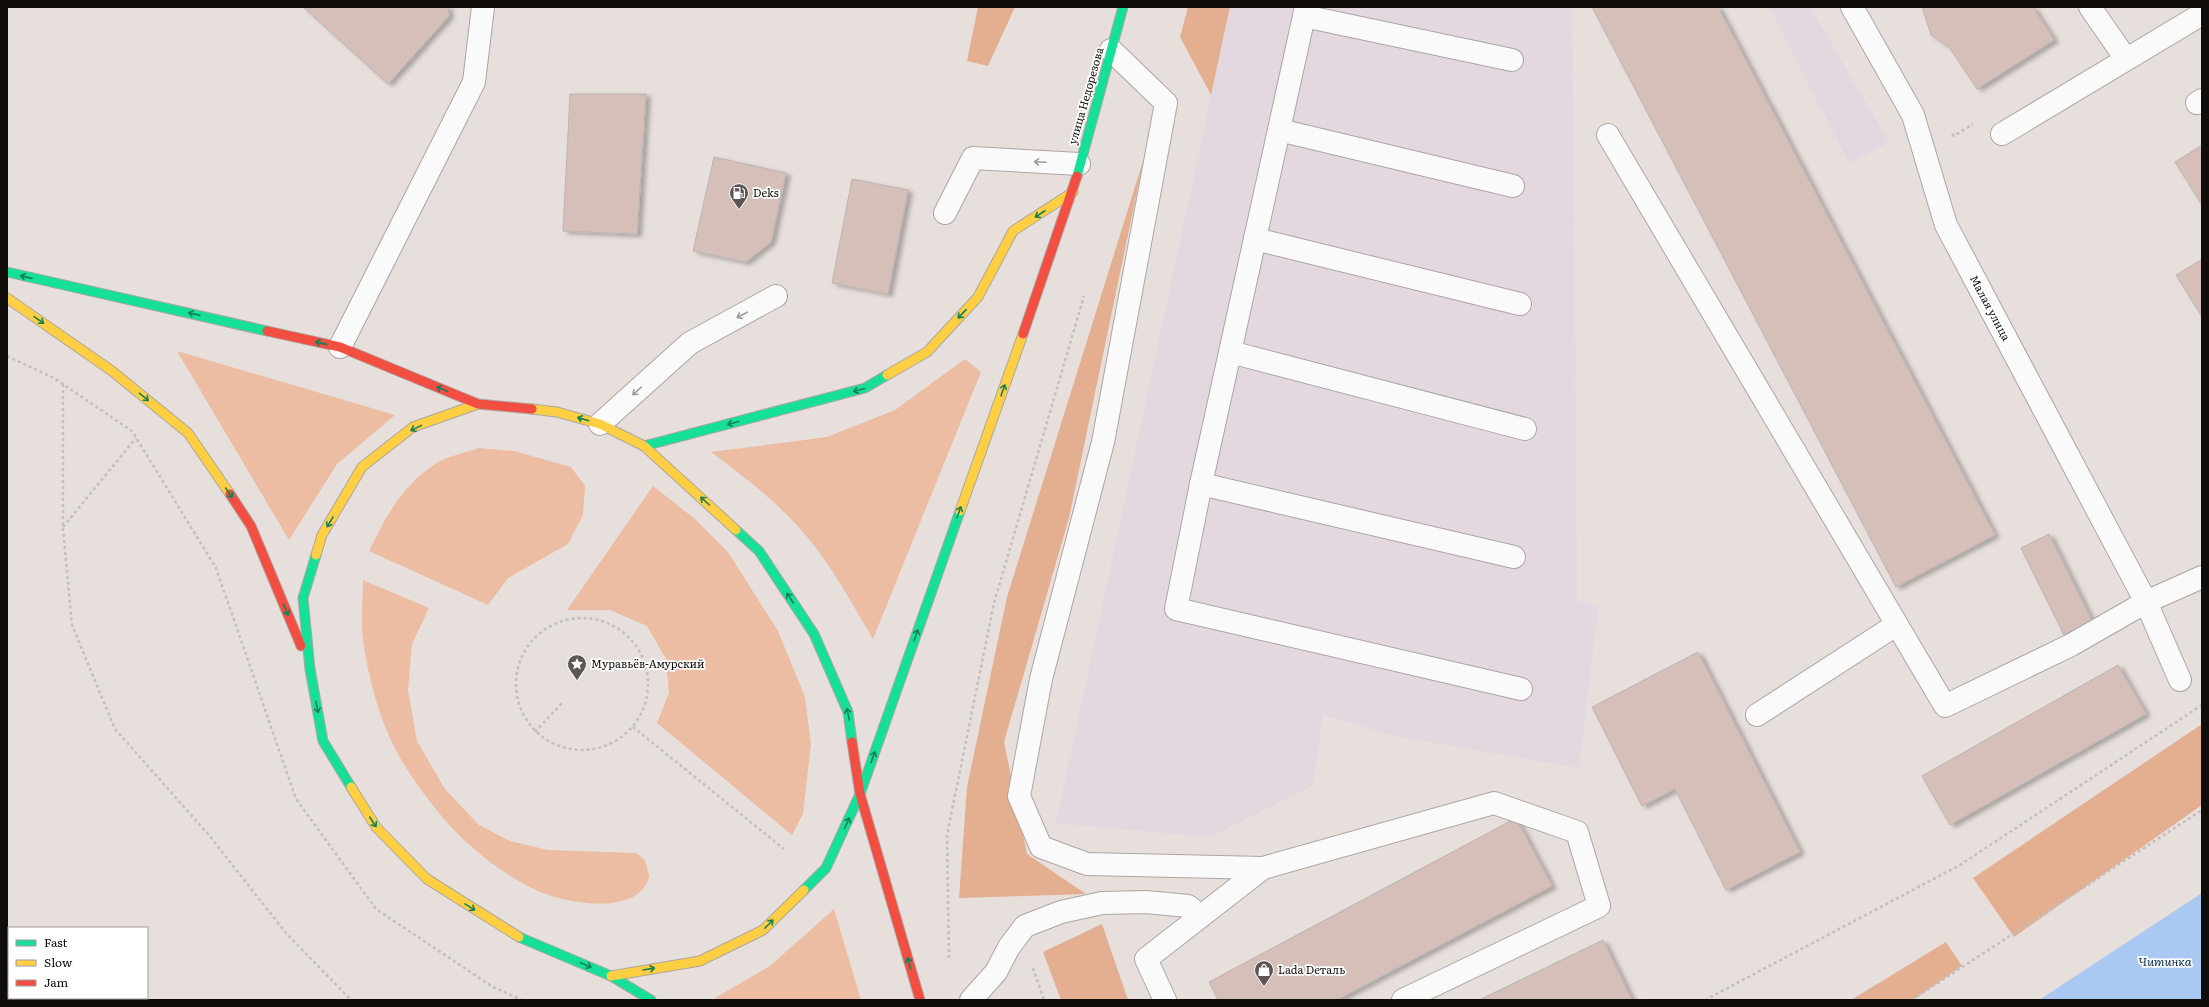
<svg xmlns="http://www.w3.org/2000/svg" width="2209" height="1007" viewBox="0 0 2209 1007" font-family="Literata,serif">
  <defs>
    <filter id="shadow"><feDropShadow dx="4.5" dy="2.5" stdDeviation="2" flood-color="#0004"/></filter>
  </defs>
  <rect width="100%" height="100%" fill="#e7dfdc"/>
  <g fill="#e3d7e0">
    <polygon points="1230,7 1572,7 1577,601 1598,608 1579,768 1401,737 1323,715 1313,785 1210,837 1056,823"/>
    <polygon points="1769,7 1810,7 1889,142 1849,163"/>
  </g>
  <g fill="#ecbda2">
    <polygon points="177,351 395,415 337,464 289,540"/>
    <path d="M965,359L981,372L873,639C851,602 831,564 803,532C776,501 743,476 711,452L827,437L895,410Z"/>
    <path d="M479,448L514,451L571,467L585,486L583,515L568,544L508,578L488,605L369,551C386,516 402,486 435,464C447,456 465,453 479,448Z"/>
    <polygon points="653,486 695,519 728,552 778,631 805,697 811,744 803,814 792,835 657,723 669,693 666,659 647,626 610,610 567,610"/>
    <path d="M363,580L429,608L412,644L408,690L417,741L445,789L479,825L510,841L548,850L636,853L645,860C646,865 648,870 649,875C649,882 644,888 639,893C616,911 569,903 543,893C518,883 492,865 472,847C443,823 404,771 389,736C375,704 366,667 362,631C361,614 363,597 363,580Z"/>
    <polygon points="834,909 861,1000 719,1000 715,998 770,966"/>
  </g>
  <g fill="#e3af90">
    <polygon points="978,7 1015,7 988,66 967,61"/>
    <polygon points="1188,7 1230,7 1211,95 1180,37"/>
    <polygon points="1144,158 1069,518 1004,742 1027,854 1086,894 959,898 967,787 1007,597"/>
    <polygon points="2202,724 2202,805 2014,937 1973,878"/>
    <polygon points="1102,924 1128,1000 1061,1000 1043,952"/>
    <polygon points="1946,942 1962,966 1913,1000 1851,1000"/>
  </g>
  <polygon fill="#a9c9f3" points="2202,893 2202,1000 2039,1000"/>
  <g fill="#d5bfb8" stroke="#bbb5b3" filter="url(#shadow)">
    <polygon points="303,7 448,7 449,16 388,84"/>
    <polygon points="1592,7 1718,7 1995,535 1896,587"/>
    <polygon points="1922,7 2033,7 2054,40 1977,89 1949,47 1931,35"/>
    <polygon points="570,94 646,94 637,234 563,231"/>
    <polygon points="2202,145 2202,205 2175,162"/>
    <polygon points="714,157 786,173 771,242 746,262 693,251"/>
    <polygon points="852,179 908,190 888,294 832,283"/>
    <polygon points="2202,259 2202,317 2176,275"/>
    <polygon points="2049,534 2092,621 2064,635 2021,548"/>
    <polygon points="1698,652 1800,852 1726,890 1675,789 1642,806 1592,707"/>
    <polygon points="2118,665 2146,714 1950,825 1922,776"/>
    <polygon points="1516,818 1552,886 1337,1000 1218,1000 1209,982"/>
    <polygon points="1603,940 1632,1000 1479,1000"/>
  </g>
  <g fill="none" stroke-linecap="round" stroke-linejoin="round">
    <defs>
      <g id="lane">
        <polyline points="1306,7 1201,484 1514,557"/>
        <polyline points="2090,7 2126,59"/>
        <polyline points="1304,16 1512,60"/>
        <polyline points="1111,50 1166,103 1103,442 1041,679 1019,796 1041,847 1087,864 1263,868 1494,803 1577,832 1599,906 1403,1000"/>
        <polyline points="2197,103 2202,100"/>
        <polyline points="1279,130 1513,186"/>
        <polyline points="2002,134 2202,14"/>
        <polyline points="1608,135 1945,706 2071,645 2146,602 2202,577"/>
        <polyline points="945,213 973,158 1079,164"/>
        <polyline points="1255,239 1520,304"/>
        <polyline points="340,347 474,82 483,7"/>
        <polyline points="1230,352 1525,429"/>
        <polyline points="600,424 690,343 776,296"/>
        <polyline points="1201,484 1176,609 1521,689"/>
        <polyline points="2146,602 2180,680"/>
        <polyline points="1757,715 1896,625"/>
        <polyline points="971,1000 996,972 1009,947 1025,926 1061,912 1102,903 1146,902 1188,906 1201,916"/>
        <polyline points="1165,1000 1146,959 1263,868"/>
      </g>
      <polyline id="street" points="1852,7 1913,115 1946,225 2146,602"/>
      <g id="fast">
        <polyline points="1077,176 1123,7"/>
        <polyline points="7,272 267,331"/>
        <polyline points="644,446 865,388 887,375"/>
        <polyline points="736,530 759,551 814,634 848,712 852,742"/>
        <polyline points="316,555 303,598 310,669 323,741 351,787"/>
        <polyline points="804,890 826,868 860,794 960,511"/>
        <polyline points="519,937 611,976 651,1000"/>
      </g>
      <g id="slow">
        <polyline points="7,298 112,371 188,433 230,494"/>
        <polyline points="887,375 927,352 978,297 1013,231 1073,192"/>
        <polyline points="532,409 557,412 600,424 644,446 736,530"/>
        <polyline points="960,511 1023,334"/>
        <polyline points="316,555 322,535 362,467 413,427 478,404"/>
        <polyline points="351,787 376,827 427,879 519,937"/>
        <polyline points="611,976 700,961 763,930 804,890"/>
      </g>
      <g id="jam">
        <polyline points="267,331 340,347 478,404 532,409"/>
        <polyline points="1023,334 1077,176"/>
        <polyline points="230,494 251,526 301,646"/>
        <polyline points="852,742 860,794 920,1000"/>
      </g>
    </defs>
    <use href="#lane" stroke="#aca6a3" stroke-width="24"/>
    <use href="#street" stroke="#aca6a3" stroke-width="24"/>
    <use href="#fast" stroke="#aca6a3" stroke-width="11"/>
    <use href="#slow" stroke="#aca6a3" stroke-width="11"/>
    <use href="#jam" stroke="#aca6a3" stroke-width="11"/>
    <g stroke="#c2bfbd" stroke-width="2.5" stroke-dasharray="3 3" stroke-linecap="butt">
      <polyline points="1952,134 1954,136 1973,124"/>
      <polyline points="7,356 54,378 132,431 216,568 296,799 376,909 493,987 522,1000"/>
      <polyline points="63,384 63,528 72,625 115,729 208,834 286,933 351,1000"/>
      <polyline points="63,527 136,438"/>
      <circle cx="582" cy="684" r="66"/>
      <polyline points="633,727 784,849"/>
      <polyline points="535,732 562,703"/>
      <polyline points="949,958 947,835 994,603 1084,296"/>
      <polyline points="1033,968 1044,1000"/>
      <polyline points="1705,1000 1960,865 2202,705"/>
      <polyline points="1912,1000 2202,810"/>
    </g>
    <use href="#lane" stroke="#fbfafa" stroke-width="22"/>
    <use href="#street" stroke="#fbfafa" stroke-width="22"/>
    <use href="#fast" stroke="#16e098" stroke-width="9"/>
    <use href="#slow" stroke="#ffcf43" stroke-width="9"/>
    <use href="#jam" stroke="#f24e42" stroke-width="9"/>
  </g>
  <defs><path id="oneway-shaft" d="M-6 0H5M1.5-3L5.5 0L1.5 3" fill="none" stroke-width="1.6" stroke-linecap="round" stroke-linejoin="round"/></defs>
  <g stroke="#9d9b9a">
    <use href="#oneway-shaft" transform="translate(1040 162) rotate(-177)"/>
    <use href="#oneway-shaft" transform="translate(742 315) rotate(152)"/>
    <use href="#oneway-shaft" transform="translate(637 391) rotate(138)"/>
  </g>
  <g stroke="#148158">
    <use href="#oneway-shaft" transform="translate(1040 214) rotate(147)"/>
    <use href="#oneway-shaft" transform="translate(26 277) rotate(-167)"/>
    <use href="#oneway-shaft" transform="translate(194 314) rotate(-167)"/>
    <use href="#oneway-shaft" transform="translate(962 314) rotate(133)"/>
    <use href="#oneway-shaft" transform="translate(39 320) rotate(35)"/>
    <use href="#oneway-shaft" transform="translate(321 343) rotate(-167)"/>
    <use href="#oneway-shaft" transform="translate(442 389) rotate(-158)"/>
    <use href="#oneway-shaft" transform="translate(859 390) rotate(165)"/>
    <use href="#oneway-shaft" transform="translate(1003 390) rotate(-71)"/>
    <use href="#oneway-shaft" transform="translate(144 397) rotate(39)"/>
    <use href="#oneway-shaft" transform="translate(583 419) rotate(-164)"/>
    <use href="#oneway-shaft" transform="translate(733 423) rotate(165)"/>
    <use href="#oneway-shaft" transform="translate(416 428) rotate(154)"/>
    <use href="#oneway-shaft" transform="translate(229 493) rotate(56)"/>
    <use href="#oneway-shaft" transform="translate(705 501) rotate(-138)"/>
    <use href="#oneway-shaft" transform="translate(959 512) rotate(-71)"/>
    <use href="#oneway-shaft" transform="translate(330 522) rotate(121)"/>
    <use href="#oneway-shaft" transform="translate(790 598) rotate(-123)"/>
    <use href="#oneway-shaft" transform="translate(286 610) rotate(68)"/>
    <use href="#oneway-shaft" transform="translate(916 635) rotate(-71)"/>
    <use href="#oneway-shaft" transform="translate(317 707) rotate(79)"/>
    <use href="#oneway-shaft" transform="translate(848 714) rotate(-103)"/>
    <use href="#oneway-shaft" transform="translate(873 757) rotate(-71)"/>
    <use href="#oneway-shaft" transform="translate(373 822) rotate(57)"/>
    <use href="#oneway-shaft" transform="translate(847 823) rotate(-66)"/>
    <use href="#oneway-shaft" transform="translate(470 907) rotate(32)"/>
    <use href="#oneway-shaft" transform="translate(769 924) rotate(-45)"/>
    <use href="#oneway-shaft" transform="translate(909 963) rotate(-106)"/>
    <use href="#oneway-shaft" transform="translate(586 965) rotate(23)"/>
    <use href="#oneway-shaft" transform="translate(649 969) rotate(-10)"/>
  </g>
  <defs>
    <symbol id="fuel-pin" viewBox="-11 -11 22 30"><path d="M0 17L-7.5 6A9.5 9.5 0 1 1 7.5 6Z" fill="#5c5654" stroke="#fff"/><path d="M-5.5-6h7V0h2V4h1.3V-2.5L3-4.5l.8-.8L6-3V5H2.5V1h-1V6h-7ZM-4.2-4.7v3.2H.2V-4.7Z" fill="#fff"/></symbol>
    <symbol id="sight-pin" viewBox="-11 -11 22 30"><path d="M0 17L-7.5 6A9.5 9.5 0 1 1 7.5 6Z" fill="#5c5654" stroke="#fff"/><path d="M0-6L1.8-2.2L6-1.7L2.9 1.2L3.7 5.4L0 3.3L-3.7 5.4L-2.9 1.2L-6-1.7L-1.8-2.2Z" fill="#fff"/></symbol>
    <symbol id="shop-pin" viewBox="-11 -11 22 30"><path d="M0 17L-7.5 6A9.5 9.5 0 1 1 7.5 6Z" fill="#5c5654" stroke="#fff"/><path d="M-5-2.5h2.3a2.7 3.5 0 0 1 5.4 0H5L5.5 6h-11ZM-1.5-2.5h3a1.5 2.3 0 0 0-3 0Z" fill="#fff"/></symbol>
  </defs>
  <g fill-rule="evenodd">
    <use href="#fuel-pin" x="728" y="182" width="22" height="30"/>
    <use href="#sight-pin" x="566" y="653" width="22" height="30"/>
    <use href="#shop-pin" x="1253" y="959" width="22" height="30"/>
  </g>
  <g text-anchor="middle" stroke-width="3.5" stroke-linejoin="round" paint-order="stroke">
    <g font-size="11" fill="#110d0a" stroke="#fff">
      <text transform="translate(1086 96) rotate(-74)" y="4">улица Недорезова</text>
      <text transform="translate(1990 308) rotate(62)" y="4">Малая улица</text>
    </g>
    <g font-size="11" fill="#110d0a" stroke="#fff" text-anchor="start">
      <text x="753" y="197">Deks</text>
      <text x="591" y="668">Муравьёв-Амурский</text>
      <text x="1278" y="974">Lada Dеталь</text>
    </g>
    <g font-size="12" font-style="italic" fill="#002a58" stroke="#fff">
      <text x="2165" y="966">Читинка</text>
    </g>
  </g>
  <rect width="2209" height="1007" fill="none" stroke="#110d0a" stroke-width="16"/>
  <rect x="8" y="927" width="140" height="72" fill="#ffffff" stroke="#a09e9d"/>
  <rect x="16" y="940" width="20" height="6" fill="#16e098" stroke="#a09e9d"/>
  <text x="44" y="947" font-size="12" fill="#110d0a">Fast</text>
  <rect x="16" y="960" width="20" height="6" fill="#ffcf43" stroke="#a09e9d"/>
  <text x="44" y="967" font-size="12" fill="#110d0a">Slow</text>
  <rect x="16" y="980" width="20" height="6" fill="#f24e42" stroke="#a09e9d"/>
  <text x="44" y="987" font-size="12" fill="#110d0a">Jam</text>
</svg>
